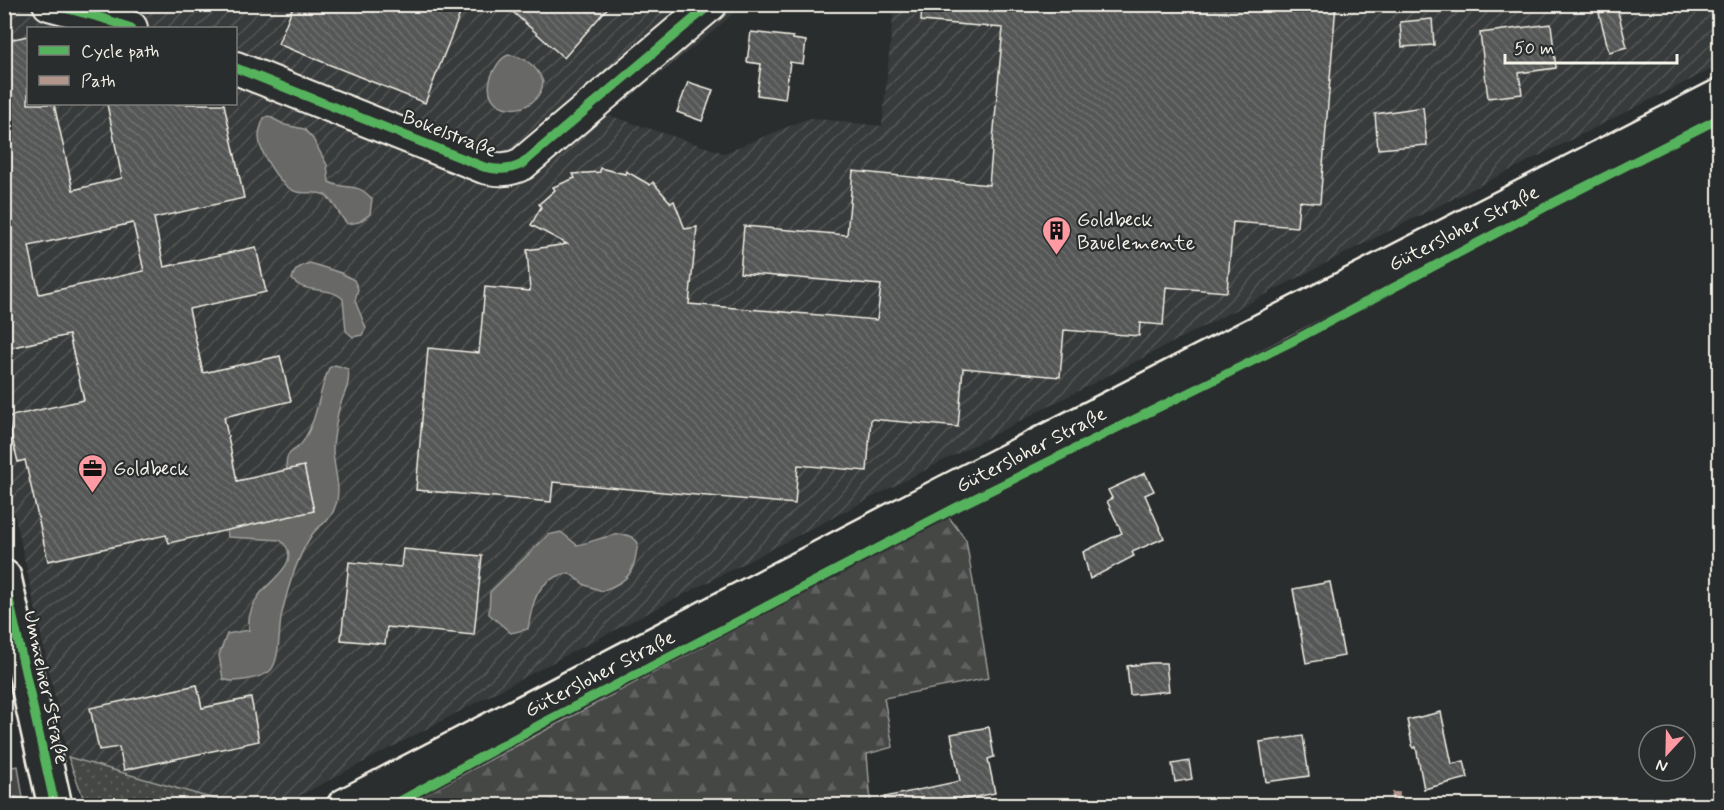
<svg xmlns="http://www.w3.org/2000/svg" width="1724" height="810" viewBox="0 0 1724 810" font-family="Mynerve,sans-serif">
  <defs>
    <pattern id="industrial-furrows" width="10" height="10" patternUnits="userSpaceOnUse" patternTransform="scale(1.5)"><rect width="10" height="10" fill="#373a3a"/><path d="M-1 1l2-2M0 10L10 0M9 11l2-2" fill="none" stroke="#555756"/></pattern>
    <pattern id="grass-dots" width="8" height="8" patternUnits="userSpaceOnUse" patternTransform="scale(1.5)"><rect width="8" height="8" fill="#444645"/><path d="M2 2h.1M6 6h.1" fill="none" stroke="#606160" stroke-width="1.8" stroke-linecap="round"/></pattern>
    <pattern id="forest-firs" width="22" height="20" patternUnits="userSpaceOnUse" patternTransform="scale(1.5)"><rect width="22" height="20" fill="#444645"/><path d="M5 1l3.5 6h-7zM16 11l3.5 6h-7z" fill="#606160"/></pattern>
    <pattern id="building-back-hatch" width="6" height="6" patternUnits="userSpaceOnUse" patternTransform="scale(1.5)"><rect width="6" height="6" fill="#555756"/><path d="M-1 5l2 2M0 0l6 6M5-1l2 2" fill="none" stroke="#6e706e"/></pattern>
  </defs>
  <rect width="100%" height="100%" fill="#2a2d2e"/>
  <filter id="ink" filterUnits="userSpaceOnUse"><feTurbulence type="fractalNoise" baseFrequency=".0167" numOctaves="2"/><feDisplacementMap in="SourceGraphic" scale="12" xChannelSelector="R" yChannelSelector="G"/><feConvolveMatrix kernelMatrix="1 2 1 2 8 2 1 2 1" color-interpolation-filters="sRGB"/></filter>
  <g filter="url(#ink)">
    <path fill="url(#industrial-furrows)" fill-rule="evenodd" d="M4,5H742L715,30L608,115L724,153L809,118L882,126L894,5H1719L1720,65L1367,242L559,659L282,805L235,806L68,757L5,471ZM28,28H236V104H28Z"/>
    <polygon fill="url(#grass-dots)" stroke="#9c9c96" stroke-width="1.5" points="68,757 235,805 86,805"/>
    <g fill="url(#forest-firs)" stroke="#9c9c96" stroke-width="1.5">
      <polygon points="948,516 966,540 989,678 884,698 893,747 867,754 871,805 405,805"/>
      <polygon points="18,766 24,805 5,805 5,768"/>
    </g>
    <g fill="#676866" stroke="#9f9f9a" stroke-width="1.5">
      <path d="M509,55C524,56 538,67 543,82C539,121 473,116 493,72C497,65 501,57 509,55Z"/>
      <path d="M268,116L285,125L304,129L313,139L327,165L329,182C347,191 357,181 372,199L370,214L359,222L348,224C338,216 336,202 325,195C317,191 306,194 297,192C281,188 259,153 259,136C259,130 262,123 264,118Z"/>
      <path d="M310,263L341,273L354,280L358,289L355,301L366,328L362,335L353,337L346,331L343,299C329,285 304,295 292,279C294,269 300,266 310,263Z"/>
      <path d="M335,365L348,369C351,384 343,395 339,409C336,420 335,433 333,445C332,465 342,486 336,504C330,525 319,523 311,536C297,558 288,587 282,613C278,628 281,660 270,671C262,678 233,684 223,679L219,655L227,634L249,630C247,616 252,605 260,594C271,579 305,560 280,540L228,537L227,530L314,511L304,467L287,470C283,448 296,454 304,440C318,417 319,391 329,368Z"/>
      <path d="M561,532L577,545C596,542 626,524 638,543C633,574 631,580 602,591L585,585L569,573C537,579 533,600 528,629L511,633L489,614L490,592L548,535Z"/>
    </g>
    <g fill="none" stroke-linecap="round" stroke-linejoin="round">
      <g stroke="#9f9f9a" stroke-width="7">
        <polyline points="4,798 23,801"/>
        <polyline points="93,799 134,806"/>
      </g>
    </g>
    <g fill="url(#building-back-hatch)" stroke="#f4f1e8" stroke-width="1.5" fill-rule="evenodd">
      <polygon points="294,4 464,4 425,103 278,44"/>
      <polygon points="504,4 611,4 564,58"/>
      <polygon points="922,4 1336,4 1320,203 1299,201 1297,227 1233,222 1227,292 1166,287 1163,325 1140,323 1139,336 1064,330 1060,377 963,368 958,427 871,419 867,471 798,465 795,504 553,482 551,502 416,490 428,348 479,353 485,287 530,291 527,250 567,244 531,225 541,207 539,204 555,190 553,187 575,178 573,174 600,172 600,168 625,174 626,171 650,185 653,182 671,203 674,201 685,229 697,227 689,304 877,320 881,285 740,273 744,226 847,235 853,171 989,185 1003,28 921,21"/>
      <polygon points="1617,8 1627,47 1609,52 1599,13"/>
      <polygon points="1432,19 1434,45 1402,47 1400,22"/>
      <polygon points="1551,24 1556,68 1519,73 1522,94 1488,98 1480,33"/>
      <polygon points="751,32 793,37 793,39 806,41 803,64 790,62 785,99 757,95 761,64 747,62"/>
      <path d="M28,36V104H54L73,190L122,178L107,104H224L244,198L154,218L164,267L256,247L266,292L189,309L203,373L280,356L291,401L224,417L237,481L304,466L314,511L169,543L166,535L48,561L25,460L18,462L7,417L84,400L69,335L4,349V41ZM133,223L144,271L39,294L29,246Z"/>
      <polygon points="688,82 713,90 702,121 677,112"/>
      <polygon points="1423,107 1427,145 1378,149 1375,114"/>
      <polygon points="1145,473 1154,491 1145,495 1164,538 1132,552 1134,556 1090,579 1083,552 1122,533 1107,501 1112,498 1108,490"/>
      <polygon points="403,549 482,556 474,635 387,627 385,644 341,640 349,562 401,567"/>
      <polygon points="1330,582 1344,656 1306,663 1293,589"/>
      <polygon points="1151,663 1166,663 1169,691 1130,695 1127,666"/>
      <polygon points="197,685 202,708 251,698 259,741 124,770 119,747 99,750 90,708"/>
      <polygon points="1441,712 1452,764 1464,761 1468,778 1424,789 1416,747 1413,748 1407,720"/>
      <polygon points="989,727 994,757 988,759 995,793 958,801 959,806 885,806 885,797 960,781 951,734"/>
      <polygon points="1303,736 1309,776 1266,782 1260,742"/>
      <polygon points="1189,761 1192,779 1175,782 1172,764"/>
    </g>
    <g fill="none" stroke-linecap="round" stroke-linejoin="round">
      <defs>
        <g id="minor">
          <polyline points="49,4 102,18 131,28"/>
          <path d="M236,68L484,167C498,170 508,171 522,164L711,4"/>
        </g>
        <g id="major">
          <polyline points="4,577 55,806"/>
          <path id="s1" d="M344,806L945,493L1720,96"/>
        </g>
      </defs>
      <use href="#minor" stroke="#f4f1e8" stroke-width="36"/>
      <use href="#major" stroke="#f4f1e8" stroke-width="38"/>
      <use href="#minor" stroke="#2a2d2e" stroke-width="32"/>
      <use href="#major" stroke="#2a2d2e" stroke-width="33"/>
      <polyline stroke="#b2968c" stroke-width="8" stroke-dasharray="15 8" stroke-linecap="butt" points="1395,806 1396,792"/>
      <defs>
        <g id="cycleway">
          <polyline points="49,4 102,18 131,28"/>
          <path d="M236,68L484,167C498,170 508,171 522,164L711,4"/>
          <polyline points="4,577 55,806"/>
          <polyline points="391,806 543,723 955,508 1291,342 1551,204 1720,118"/>
        </g>
      </defs>
      <use href="#cycleway" stroke="#2a2d2e" stroke-width="13"/>
      <use href="#cycleway" stroke="#56b35d" stroke-width="9"/>
    </g>
  </g>
  <defs>
    <symbol id="building-pin" viewBox="-11 -11 22 30"><path d="M0 17L-7.5 6A9.5 9.5 0 1 1 7.5 6Z" fill="#ff9aa2" stroke="#2a2d2e"/><path d="M-4-6H4V6H1V3H-1V6H-4ZM-2.5-4.3h1.7v1.8h-1.7ZM.8-4.3h1.7v1.8H.8ZM-2.5-1h1.7V.8h-1.7ZM.8-1h1.7V.8H.8Z" fill="#111"/></symbol>
    <symbol id="office-pin" viewBox="-11 -11 22 30"><path d="M0 17L-7.5 6A9.5 9.5 0 1 1 7.5 6Z" fill="#ff9aa2" stroke="#2a2d2e"/><path d="M-6-3h4V-5.5h4V-3h4V5H-6ZM-1-4.5V-3h2v-1.5ZM-6 0V1H6V0Z" fill="#111"/></symbol>
  </defs>
  <g fill-rule="evenodd">
    <use href="#building-pin" x="1040" y="214" width="33" height="45"/>
    <use href="#office-pin" x="76" y="452" width="33" height="45"/>
  </g>
  <g text-anchor="middle" stroke-width="4.5" stroke-linejoin="round" paint-order="stroke">
    <g font-size="20" fill="#f4f1e8" stroke="#2a2d2e">
      <text transform="translate(450 133) rotate(21)" y="7">Bokelstraße</text>
      <text dy="7" stroke="none"><textPath href="#s1" startOffset="1260">Gütersloher Straße</textPath></text>
      <text dy="7" stroke="none"><textPath href="#s1" startOffset="774">Gütersloher Straße</textPath></text>
      <text dy="7" stroke="none"><textPath href="#s1" startOffset="288">Gütersloher Straße</textPath></text>
      <text transform="translate(47 687) rotate(78)" y="7">Ummelner Straße</text>
    </g>
    <g font-size="20" fill="#f4f1e8" stroke="#2a2d2e" text-anchor="start">
      <text x="1077" y="226">Goldbeck<tspan x="1077" dy="23">Bauelemente</tspan></text>
      <text x="113" y="475">Goldbeck</text>
    </g>
  </g>
  <rect width="1724" height="810" fill="none" stroke="#2a2d2e" stroke-width="24"/>
  <rect x="12" y="12" width="1700" height="786" fill="none" stroke="#f4f1e8" stroke-width="2" filter="url(#ink)"/>
  <rect x="27" y="27" width="210" height="78" fill="#2a2d2e" stroke="#7b7b78" stroke-width="1.5"/>
  <rect x="39" y="46" width="30" height="9" fill="#56b35d" stroke="#7b7b78" stroke-width="1.5"/>
  <text x="81" y="57" font-size="18" fill="#f4f1e8">Cycle path</text>
  <rect x="39" y="76" width="30" height="9" fill="#b2968c" stroke="#7b7b78" stroke-width="1.5"/>
  <text x="81" y="87" font-size="18" fill="#f4f1e8">Path</text>
  <g transform="translate(1667 753) rotate(202)"><circle r="28" fill="#2a2d2e" stroke="#7b7b78" stroke-width="1.5"/>
  <path d="M0-4.5L10 22L0 15L-10 22Z" fill="#ff9aa2"/>
  <text y="-9" font-size="16" font-weight="bold" text-anchor="middle" fill="#f4f1e8">N</text>
  </g>
  <path d="M1505 54v9h172v-9" fill="none" stroke="#f4f1e8" stroke-width="3"/>
  <text x="1514" y="54" font-size="18" fill="#f4f1e8" stroke="#2a2d2e" stroke-width="4.5" paint-order="stroke">50 m</text>
</svg>
